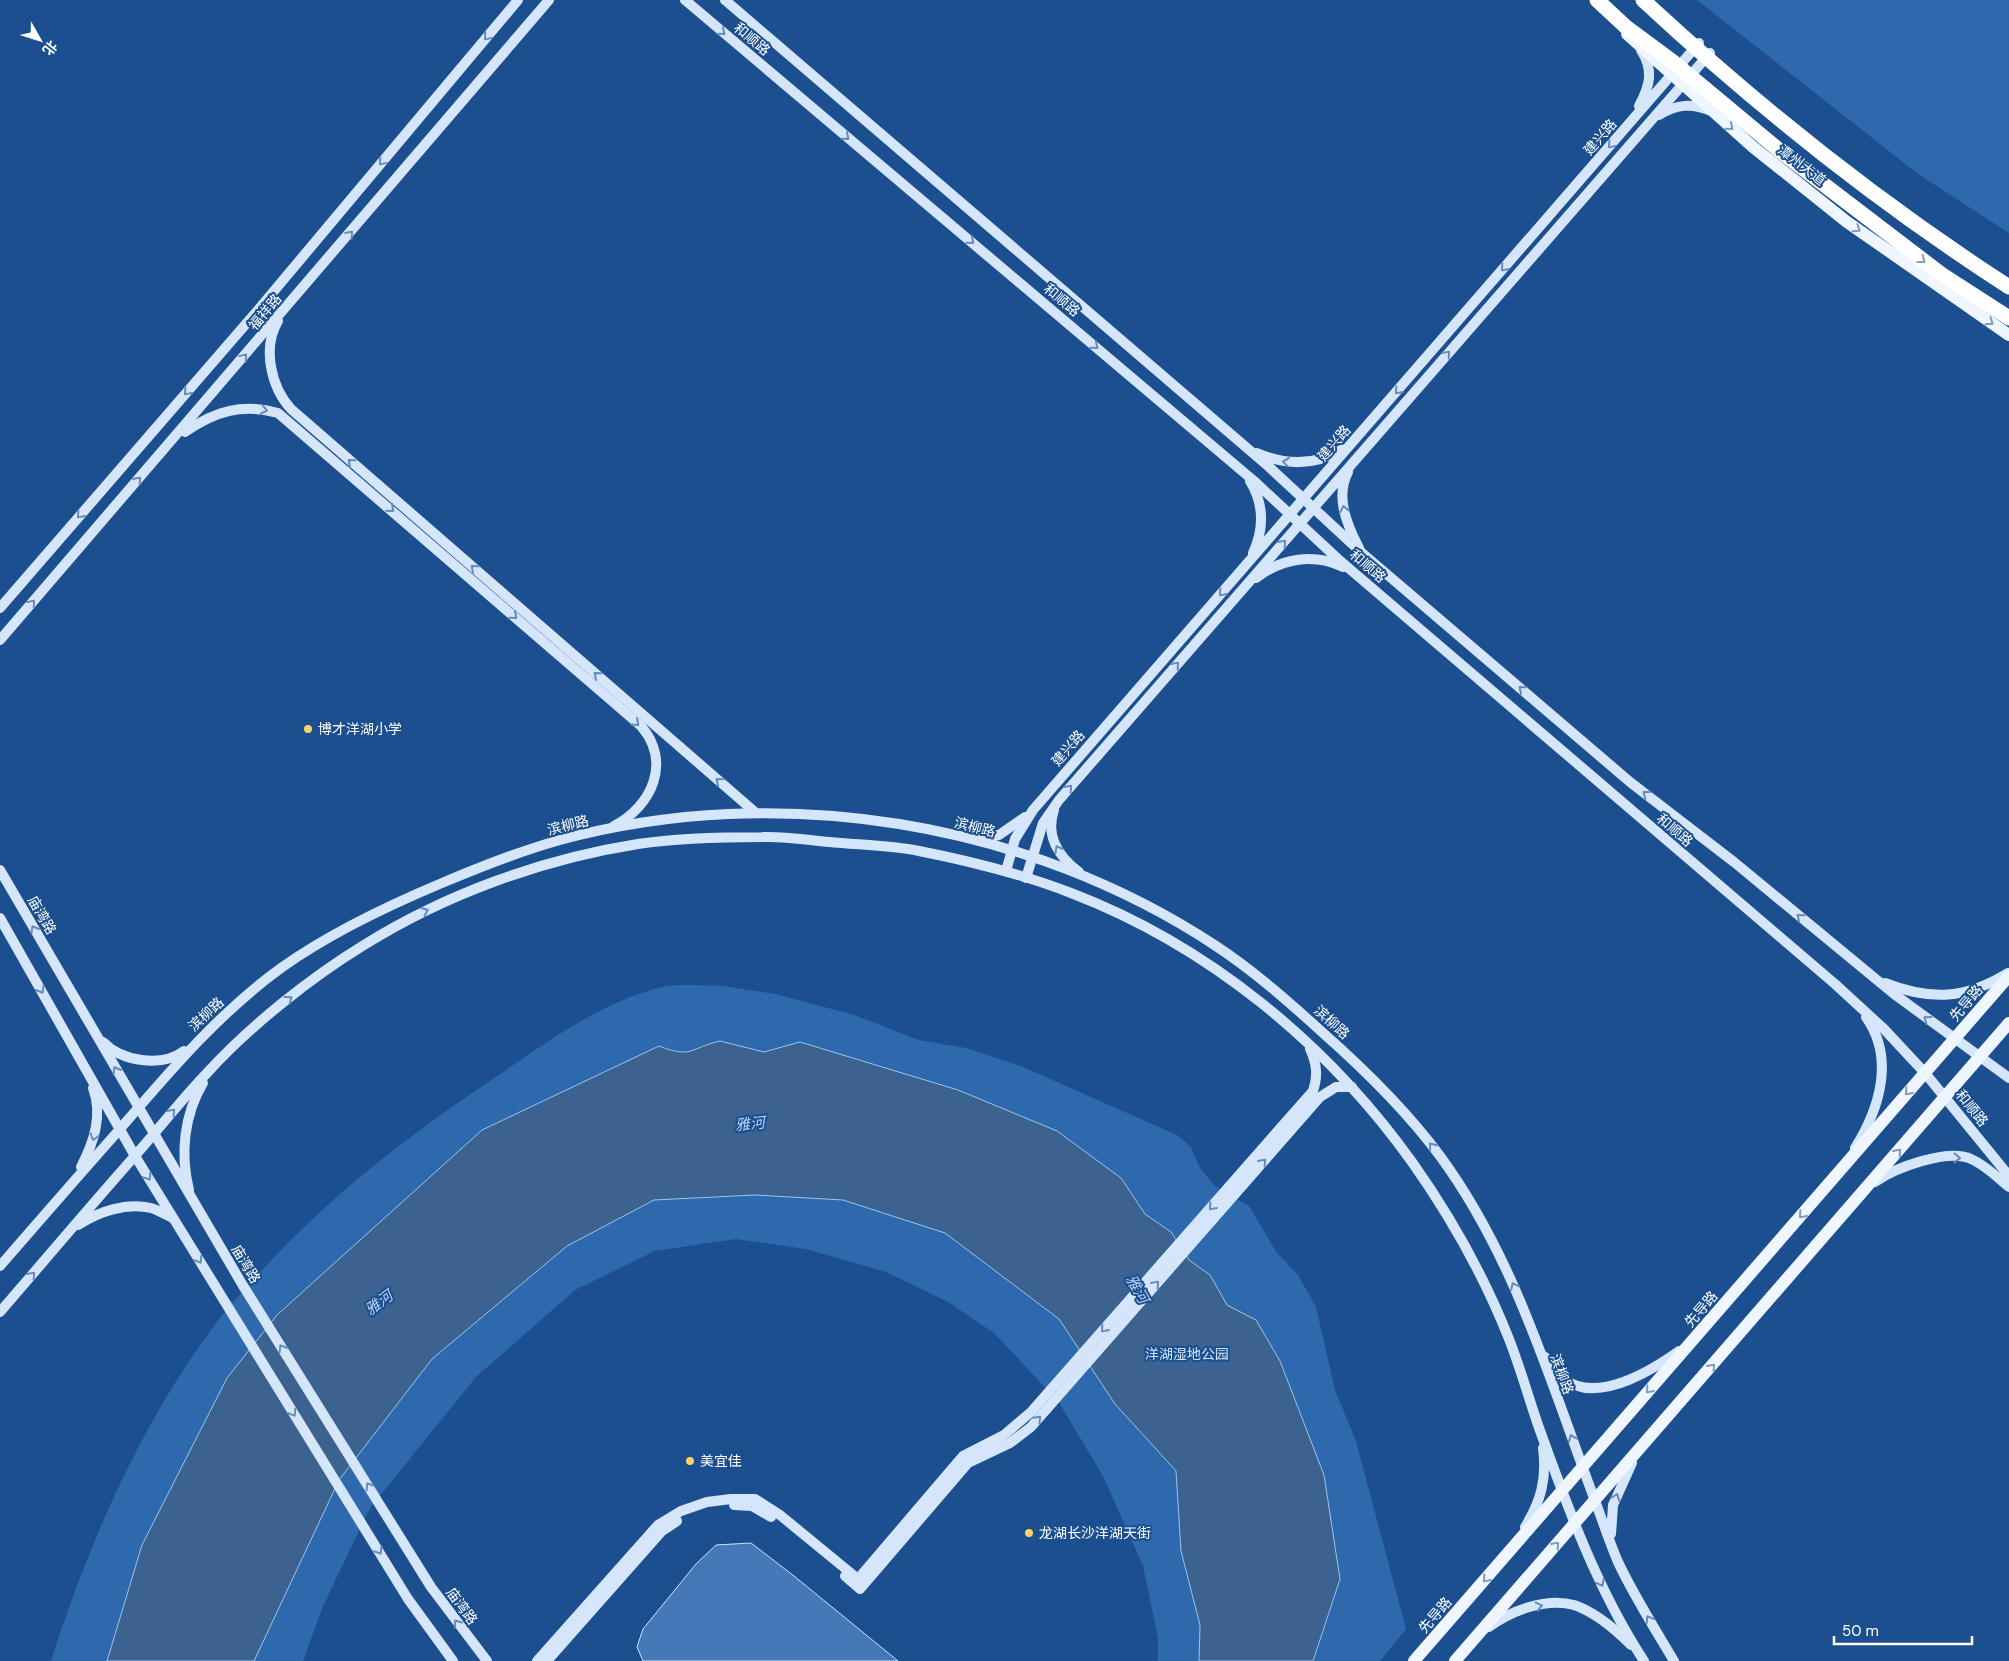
<svg xmlns="http://www.w3.org/2000/svg" width="2009" height="1661" viewBox="0 0 2009 1661" font-family="'DM Sans','Noto Sans SC',sans-serif">
  <rect width="100%" height="100%" fill="#1b4f8f"/>
  <g fill="#2e69ad">
    <polygon points="1697,0 2009,0 2009,233 1918,174"/>
    <path d="M723,986L776,994L854,1015L919,1040L966,1048L1023,1067L1177,1135L1191,1147L1200,1168L1215,1186L1249,1206L1277,1253L1298,1275L1316,1307L1335,1390L1356,1441L1406,1629L1380,1661H1158V1638L1143,1566L1103,1476L1058,1401L994,1333L948,1302L886,1272L806,1249L736,1239L655,1251L575,1290L476,1377L370,1508L323,1606L303,1661H51C89,1541 143,1419 219,1319C230,1304 244,1291 256,1277C324,1201 402,1140 487,1083C540,1047 595,1005 658,988C678,983 703,986 723,986Z"/>
  </g>
  <path fill="#3c6290" stroke="#9cc4f0" d="M720,1041L764,1052L800,1042L958,1090L1057,1131L1121,1178L1145,1214L1171,1232L1189,1260L1210,1275L1227,1305L1256,1320L1280,1361L1324,1475L1340,1579L1313,1661H1199L1200,1625L1181,1551L1176,1471L1115,1404L1059,1319L945,1233L843,1200L755,1195L654,1200L567,1246L432,1359L339,1480L254,1661H107L142,1545L227,1378L277,1315L482,1130L659,1046C692,1059 690,1048 720,1041Z"/>
  <polygon fill="#4478b7" stroke="#cfe3fa" points="751,1543 794,1576 898,1661 643,1661 637,1647 643,1629 696,1564 716,1545"/>
  <g fill="none" stroke-linecap="round" stroke-linejoin="round">
    <g stroke="#d6e6fa" stroke-width="10">
      <polyline points="685,0 1254,481 1338,559 1835,984 1884,1029 1925,1073 2009,1176"/>
      <polyline points="725,0 1268,466 1362,553 1630,782 1734,862 1894,994 2009,1078"/>
      <path d="M1639,106C1650,86 1654,70 1641,50"/>
      <path d="M1659,115C1677,104 1692,103 1711,111"/>
      <path d="M278,321C262,348 271,387 291,409L756,813"/>
      <path d="M185,432C215,411 243,403 278,413L641,726C672,762 652,806 614,826"/>
      <path d="M1257,453C1287,466 1315,466 1343,449"/>
      <path d="M1348,472C1335,497 1347,525 1359,548"/>
      <path d="M1250,481C1264,504 1264,529 1253,553"/>
      <path d="M1256,578C1282,558 1314,553 1343,567"/>
      <polyline points="0,608 258,310 518,0"/>
      <polyline points="0,640 549,0"/>
      <path d="M1054,810C1045,836 1059,857 1079,872"/>
      <polyline points="978,839 999,835 1025,817"/>
      <polyline points="0,870 242,1284 431,1587 487,1661"/>
      <polyline points="1006,871 1015,839 1033,810 1699,43"/>
      <polyline points="1026,878 1043,823 1059,800 1710,53"/>
      <polyline points="0,918 135,1156 408,1599 453,1661"/>
      <path d="M1885,983C1931,1001 1966,999 2008,973"/>
      <path d="M103,1042C121,1061 161,1068 184,1051"/>
      <path d="M1855,1148C1880,1108 1895,1058 1866,1017"/>
      <path d="M81,1167C94,1142 103,1115 93,1088"/>
      <path d="M1875,1182C1894,1168 1948,1148 1971,1159C1985,1165 1997,1177 2009,1187"/>
      <path d="M189,1190C180,1154 184,1115 203,1083"/>
      <path d="M78,1225C98,1212 126,1202 151,1208C158,1210 166,1215 173,1218"/>
      <path d="M0,1266C40,1220 80,1174 120,1129C170,1071 219,1013 281,968C330,933 387,906 442,883C480,867 520,851 560,840C779,781 1027,821 1216,946C1254,971 1289,1002 1322,1032C1365,1070 1406,1110 1440,1156C1515,1258 1550,1381 1594,1498C1602,1519 1609,1541 1618,1562C1634,1596 1655,1629 1674,1661"/>
      <path d="M0,1312C44,1261 88,1209 133,1158C158,1130 181,1100 207,1073C250,1026 310,978 364,945C446,894 542,859 638,844C678,838 721,837 762,837C784,836 807,840 829,842C859,845 890,845 919,851C970,861 1022,874 1071,893C1207,945 1327,1043 1412,1162C1451,1217 1484,1276 1509,1339C1520,1367 1528,1396 1538,1425C1567,1506 1597,1589 1644,1661"/>
      <path d="M1545,1357C1550,1364 1555,1372 1562,1378C1596,1405 1651,1371 1679,1351"/>
      <polyline points="734,1505 752,1506 771,1517"/>
      <path d="M1525,1527C1541,1501 1547,1479 1543,1448"/>
      <polyline points="1611,1534 1613,1505 1632,1463"/>
      <polyline points="845,1576 860,1589 968,1463 1010,1443 1031,1427 1320,1097 1336,1087 1352,1087"/>
      <path d="M1489,1627C1511,1611 1546,1597 1574,1605C1595,1612 1616,1630 1631,1645"/>
      <path d="M537,1661L658,1525L681,1511L707,1502L731,1499H755L780,1515L858,1579L963,1456L1004,1435L1031,1412L1313,1091C1318,1076 1317,1064 1310,1049"/>
      <polyline points="547,1661 662,1531 677,1521"/>
    </g>
    <g stroke="#f0f6ff" stroke-width="12">
      <polyline points="1627,34 1753,147 1847,222 2009,335"/>
      <polyline points="1414,1661 2009,976"/>
      <polyline points="1455,1661 2009,1023"/>
    </g>
    <g stroke="#fff" stroke-width="15">
      <polyline points="1597,0 1626,27 1672,61 1780,151 1941,274 2009,318"/>
      <path d="M1643,0C1756,105 1879,203 2009,287"/>
    </g>
  </g>
  <defs><path id="oneway-chevron" d="M-2-3.5L2.5 0L-2 3.5" fill="none" stroke-width="1.6" stroke-linecap="round" stroke-linejoin="round" transform="scale(1.25)"/></defs>
  <g stroke="#668bba">
    <use href="#oneway-chevron" transform="translate(722 32) rotate(40)"/>
    <use href="#oneway-chevron" transform="translate(487 37) rotate(130)"/>
    <use href="#oneway-chevron" transform="translate(846 137) rotate(40)"/>
    <use href="#oneway-chevron" transform="translate(1611 145) rotate(131)"/>
    <use href="#oneway-chevron" transform="translate(382 162) rotate(130)"/>
    <use href="#oneway-chevron" transform="translate(350 234) rotate(-49)"/>
    <use href="#oneway-chevron" transform="translate(971 241) rotate(40)"/>
    <use href="#oneway-chevron" transform="translate(1504 268) rotate(131)"/>
    <use href="#oneway-chevron" transform="translate(1095 346) rotate(40)"/>
    <use href="#oneway-chevron" transform="translate(1447 354) rotate(-49)"/>
    <use href="#oneway-chevron" transform="translate(244 357) rotate(-50)"/>
    <use href="#oneway-chevron" transform="translate(1398 391) rotate(131)"/>
    <use href="#oneway-chevron" transform="translate(187 392) rotate(131)"/>
    <use href="#oneway-chevron" transform="translate(264 410) rotate(12)"/>
    <use href="#oneway-chevron" transform="translate(351 462) rotate(-139)"/>
    <use href="#oneway-chevron" transform="translate(1286 462) rotate(-173)"/>
    <use href="#oneway-chevron" transform="translate(138 480) rotate(-49)"/>
    <use href="#oneway-chevron" transform="translate(391 509) rotate(41)"/>
    <use href="#oneway-chevron" transform="translate(1344 509) rotate(-101)"/>
    <use href="#oneway-chevron" transform="translate(80 515) rotate(131)"/>
    <use href="#oneway-chevron" transform="translate(1283 543) rotate(-49)"/>
    <use href="#oneway-chevron" transform="translate(474 568) rotate(-139)"/>
    <use href="#oneway-chevron" transform="translate(1222 593) rotate(131)"/>
    <use href="#oneway-chevron" transform="translate(32 603) rotate(-50)"/>
    <use href="#oneway-chevron" transform="translate(514 616) rotate(41)"/>
    <use href="#oneway-chevron" transform="translate(1176 665) rotate(-49)"/>
    <use href="#oneway-chevron" transform="translate(597 675) rotate(-139)"/>
    <use href="#oneway-chevron" transform="translate(1522 689) rotate(-140)"/>
    <use href="#oneway-chevron" transform="translate(636 723) rotate(42)"/>
    <use href="#oneway-chevron" transform="translate(719 781) rotate(-139)"/>
    <use href="#oneway-chevron" transform="translate(1069 788) rotate(-49)"/>
    <use href="#oneway-chevron" transform="translate(1646 794) rotate(-142)"/>
    <use href="#oneway-chevron" transform="translate(1058 849) rotate(-120)"/>
    <use href="#oneway-chevron" transform="translate(425 911) rotate(-24)"/>
    <use href="#oneway-chevron" transform="translate(1800 917) rotate(-141)"/>
    <use href="#oneway-chevron" transform="translate(34 929) rotate(-120)"/>
    <use href="#oneway-chevron" transform="translate(41 990) rotate(60)"/>
    <use href="#oneway-chevron" transform="translate(289 999) rotate(-36)"/>
    <use href="#oneway-chevron" transform="translate(1927 1019) rotate(-144)"/>
    <use href="#oneway-chevron" transform="translate(116 1070) rotate(-120)"/>
    <use href="#oneway-chevron" transform="translate(172 1112) rotate(-49)"/>
    <use href="#oneway-chevron" transform="translate(94 1137) rotate(106)"/>
    <use href="#oneway-chevron" transform="translate(1432 1146) rotate(-129)"/>
    <use href="#oneway-chevron" transform="translate(1957 1158) rotate(1)"/>
    <use href="#oneway-chevron" transform="translate(1263 1162) rotate(-49)"/>
    <use href="#oneway-chevron" transform="translate(148 1177) rotate(58)"/>
    <use href="#oneway-chevron" transform="translate(1212 1207) rotate(131)"/>
    <use href="#oneway-chevron" transform="translate(199 1260) rotate(58)"/>
    <use href="#oneway-chevron" transform="translate(32 1275) rotate(-49)"/>
    <use href="#oneway-chevron" transform="translate(1156 1284) rotate(-49)"/>
    <use href="#oneway-chevron" transform="translate(1514 1286) rotate(-116)"/>
    <use href="#oneway-chevron" transform="translate(1104 1329) rotate(131)"/>
    <use href="#oneway-chevron" transform="translate(282 1348) rotate(-122)"/>
    <use href="#oneway-chevron" transform="translate(293 1413) rotate(58)"/>
    <use href="#oneway-chevron" transform="translate(1038 1419) rotate(-47)"/>
    <use href="#oneway-chevron" transform="translate(1572 1438) rotate(-111)"/>
    <use href="#oneway-chevron" transform="translate(369 1486) rotate(-122)"/>
    <use href="#oneway-chevron" transform="translate(1616 1497) rotate(-70)"/>
    <use href="#oneway-chevron" transform="translate(379 1551) rotate(58)"/>
    <use href="#oneway-chevron" transform="translate(1601 1583) rotate(62)"/>
    <use href="#oneway-chevron" transform="translate(1539 1606) rotate(-13)"/>
    <use href="#oneway-chevron" transform="translate(1649 1619) rotate(-121)"/>
    <use href="#oneway-chevron" transform="translate(457 1623) rotate(-126)"/>
  </g>
  <g stroke="#7b9ac1">
    <use href="#oneway-chevron" transform="translate(1730 127) rotate(41)"/>
    <use href="#oneway-chevron" transform="translate(1857 229) rotate(35)"/>
    <use href="#oneway-chevron" transform="translate(1990 322) rotate(35)"/>
    <use href="#oneway-chevron" transform="translate(1908 1092) rotate(131)"/>
    <use href="#oneway-chevron" transform="translate(1898 1152) rotate(-49)"/>
    <use href="#oneway-chevron" transform="translate(1802 1215) rotate(131)"/>
    <use href="#oneway-chevron" transform="translate(1712 1367) rotate(-49)"/>
    <use href="#oneway-chevron" transform="translate(1649 1390) rotate(131)"/>
    <use href="#oneway-chevron" transform="translate(1556 1545) rotate(-49)"/>
    <use href="#oneway-chevron" transform="translate(1486 1579) rotate(131)"/>
  </g>
  <use stroke="#829ec1" href="#oneway-chevron" transform="translate(1922 260) rotate(37)"/>
  <g fill="#ffd166" stroke="#1b4f8f" stroke-width="2">
    <circle cx="308" cy="729" r="5"/>
    <circle cx="690" cy="1461" r="5"/>
    <circle cx="1029" cy="1533" r="5"/>
  </g>
  <g text-anchor="middle" stroke-width="4" stroke-linejoin="round" paint-order="stroke">
    <g font-size="14" fill="#fff" stroke="#1b4f8f">
      <text transform="translate(752 39) rotate(40)" y="5">和顺路</text>
      <text transform="translate(1600 137) rotate(-49)" y="5">建兴路</text>
      <text transform="translate(1802 165) rotate(38)" y="5">潭州大道</text>
      <text transform="translate(1062 300) rotate(40)" y="5">和顺路</text>
      <text transform="translate(265 312) rotate(-50)" y="5">福祥路</text>
      <text transform="translate(1334 443) rotate(-49)" y="5">建兴路</text>
      <text transform="translate(1368 566) rotate(41)" y="5">和顺路</text>
      <text transform="translate(1068 748) rotate(-49)" y="5">建兴路</text>
      <text transform="translate(568 825) rotate(-14)" y="5">滨柳路</text>
      <text transform="translate(975 827) rotate(14)" y="5">滨柳路</text>
      <text transform="translate(1675 830) rotate(41)" y="5">和顺路</text>
      <text transform="translate(42 915) rotate(60)" y="5">庙湾路</text>
      <text transform="translate(1966 1003) rotate(-49)" y="5">先导路</text>
      <text transform="translate(206 1014) rotate(-43)" y="5">滨柳路</text>
      <text transform="translate(1332 1022) rotate(42)" y="5">滨柳路</text>
      <text transform="translate(1972 1108) rotate(51)" y="5">和顺路</text>
      <text transform="translate(246 1264) rotate(59)" y="5">庙湾路</text>
      <text transform="translate(1701 1309) rotate(-49)" y="5">先导路</text>
      <text transform="translate(1562 1374) rotate(70)" y="5">滨柳路</text>
      <text transform="translate(462 1606) rotate(54)" y="5">庙湾路</text>
      <text transform="translate(1435 1615) rotate(-49)" y="5">先导路</text>
    </g>
    <g font-size="14" fill="#fff" stroke="#1b4f8f" text-anchor="start">
      <text x="318" y="734">博才洋湖小学</text>
      <text x="700" y="1466">美宜佳</text>
      <text x="1039" y="1538">龙湖长沙洋湖天街</text>
    </g>
    <g font-size="14" fill="#cfe3fa" stroke="#1b4f8f">
      <text x="1187" y="1359">洋湖湿地公园</text>
    </g>
    <g font-size="15" font-style="italic" fill="#b5d3f5" stroke="#1b4f8f">
      <text transform="translate(750 1124) rotate(-6)" y="5">雅河</text>
      <text transform="translate(1137 1289) rotate(60)" y="5">雅河</text>
      <text transform="translate(379 1303) rotate(-37)" y="5">雅河</text>
    </g>
  </g>
  <g transform="translate(40 40) rotate(129)" stroke="#1b4f8f" stroke-width="4" paint-order="stroke">
  <path d="M0-4L9 19L0 12L-9 19Z" fill="#ffffff"/>
  <text y="-8" font-size="14" font-weight="bold" text-anchor="middle" fill="#ffffff">北</text>
  </g>
  <path d="M1834 1636v8h138v-8" fill="none" stroke="#ffffff" stroke-width="2.5"/>
  <text x="1842" y="1636" font-size="15" fill="#ffffff" stroke="#1b4f8f" stroke-width="4" paint-order="stroke">50 m</text>
</svg>
